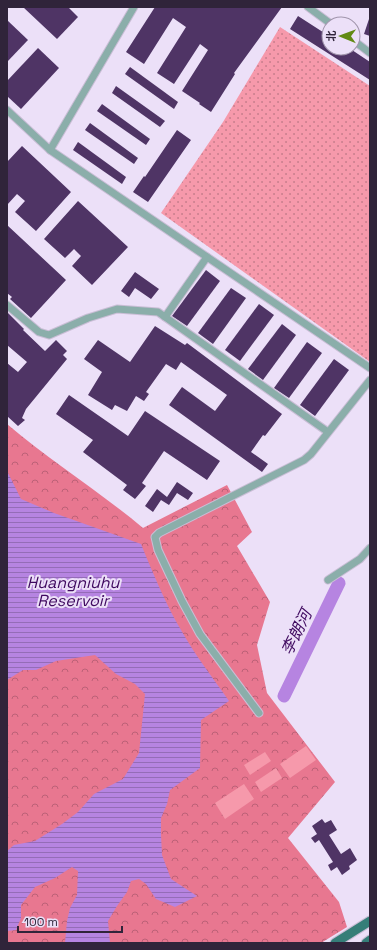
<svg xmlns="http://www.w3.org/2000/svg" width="377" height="950" viewBox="0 0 377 950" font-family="'Space Grotesk','Noto Sans SC',sans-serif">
  <defs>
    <pattern id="grass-dots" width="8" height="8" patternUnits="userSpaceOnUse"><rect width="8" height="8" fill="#f699ab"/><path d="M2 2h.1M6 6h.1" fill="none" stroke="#c87d8c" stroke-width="1.8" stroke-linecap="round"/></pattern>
    <pattern id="forest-crowns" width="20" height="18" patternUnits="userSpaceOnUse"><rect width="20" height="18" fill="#e87790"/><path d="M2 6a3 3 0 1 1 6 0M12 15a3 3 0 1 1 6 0" fill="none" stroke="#bc6177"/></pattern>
    <pattern id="water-rules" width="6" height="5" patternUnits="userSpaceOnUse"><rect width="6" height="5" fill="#b684e1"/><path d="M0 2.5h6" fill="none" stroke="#946cb7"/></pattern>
  </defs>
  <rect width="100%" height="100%" fill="#ece0f8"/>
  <polygon fill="url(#grass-dots)" points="280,27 370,86 370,362 161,213 223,122"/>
  <path fill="url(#forest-crowns)" d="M7,424C50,461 99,491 143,528L227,485L252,532L237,546L270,602L257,645L267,693L335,782L288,838L339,902L347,927L321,943H7Z"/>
  <g fill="#f699ab">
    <polygon points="306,746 316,760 290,778 280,764"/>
    <polygon points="265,752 271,761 250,775 244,765"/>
    <polygon points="276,768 282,778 261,792 255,782"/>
    <polygon points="244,784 254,799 225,819 215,803"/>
  </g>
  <path fill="url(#water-rules)" d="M7,471L21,499L54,513L141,544C153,573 165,603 181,630C195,655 213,678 229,701L201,720L200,768L170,790L167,804L161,818V835L162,855L171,879L197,896L175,907L156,899L146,884L139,879L131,881L127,892L117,906L108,921L110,943H65L67,921L70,908L77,895L78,871L72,867L55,878L35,887L21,905V918L16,930L7,931V851L14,845L35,841L62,824L78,812L94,794L123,779L139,753L145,694L135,684L116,674L95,655L56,661L36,670H23L7,680Z"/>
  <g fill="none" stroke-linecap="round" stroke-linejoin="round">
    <polyline stroke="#b684e1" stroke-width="13" points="284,696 339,583"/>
  </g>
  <g fill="#4f3465">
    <polygon points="23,7 68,7 78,17 57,39"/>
    <polygon points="155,7 282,7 234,73 235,74 211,112 199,104 200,103 182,91 208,50 200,44 174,84 157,73 186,27 173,18 144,64 126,52"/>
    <polygon points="298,16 329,36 329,48 349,48 370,62 370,80 290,29"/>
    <polygon points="369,19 370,19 370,36 364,34"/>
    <polygon points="7,20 28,40 7,62"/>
    <polygon points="38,48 59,68 21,109 7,96 7,81"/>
    <polygon points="130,67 178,102 174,109 125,74"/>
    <polygon points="116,86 165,121 160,127 112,93"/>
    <polygon points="102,104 150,139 146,145 97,111"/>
    <polygon points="90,123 138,158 134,164 85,130"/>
    <polygon points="177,130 191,140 148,202 133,192 144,176 145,177"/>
    <polygon points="78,142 126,177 122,184 73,150"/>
    <polygon points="22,146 71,192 36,231 15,212 25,201 17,194 7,205 7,162"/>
    <polygon points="78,201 128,247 92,285 72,266 81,256 74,249 65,258 44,239"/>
    <polygon points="7,225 66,280 31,318 10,299 12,297 7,293"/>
    <polygon points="206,270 220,281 187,326 172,316"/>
    <polygon points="135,272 159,289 151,299 135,288 129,297 121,291"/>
    <polygon points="231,288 246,298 213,344 198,333"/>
    <polygon points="259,304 274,315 240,361 225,350"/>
    <polygon points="7,312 24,329 23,330 45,351 56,340 67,351 63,355 67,359 26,409 22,418 25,420 18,426 7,416 7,363 18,372 27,362 7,345"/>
    <polygon points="282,324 296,335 263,380 248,369"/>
    <polygon points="155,326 185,345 187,343 282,414 265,436 263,435 251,452 268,464 262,472 169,405 182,387 215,411 227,395 181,362 176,370 166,364 146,392 149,394 144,401 136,396 127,411 115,405 112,410 88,395 102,372 84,359 98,340 130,362"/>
    <polygon points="307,342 322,353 289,398 274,388"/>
    <polygon points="334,359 349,370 315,416 300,405"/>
    <polygon points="69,395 128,436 145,411 220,461 207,480 164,451 142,483 146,486 135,499 123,490 127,485 83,452 93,440 56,414"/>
    <polygon points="177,482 193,493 188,500 177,493 169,505 161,500 153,512 145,506 157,489 167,497"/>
    <polygon points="322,819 325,823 331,820 337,830 329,835 341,854 350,848 357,860 349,866 350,869 342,875 337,867 331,871 328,865 333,862 319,840 315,843 311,838 317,834 312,826"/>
  </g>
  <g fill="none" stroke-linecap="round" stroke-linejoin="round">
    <defs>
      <g id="minor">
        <polyline points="308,7 331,24"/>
        <polyline points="353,40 370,53"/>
        <polyline points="7,110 50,150 370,368"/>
        <polyline points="50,150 134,7"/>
        <polyline points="7,305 39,332 49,335 88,318 117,309 158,312 328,432"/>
        <polyline points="165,317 207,257"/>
        <polyline points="328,580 360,559 370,548"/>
        <polyline points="259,713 200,634 182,601 158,550 155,537 159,533 304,460 311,454 370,380"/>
      </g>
      <g id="major">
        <polyline points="335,943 370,921"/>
        <polyline points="366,943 370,940"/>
      </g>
    </defs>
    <use href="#minor" stroke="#cabed6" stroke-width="9"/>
    <use href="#major" stroke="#cabed6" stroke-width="11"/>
    <use href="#minor" stroke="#8baeaa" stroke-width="7"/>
    <use href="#major" stroke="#357e78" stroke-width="9"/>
  </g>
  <g text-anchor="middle" stroke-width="4" stroke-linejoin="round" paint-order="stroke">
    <g font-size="16" font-style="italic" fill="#3f095f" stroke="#ece0f8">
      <text x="73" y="588">Huangniuhu<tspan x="73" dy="18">Reservoir</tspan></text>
      <text transform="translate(296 632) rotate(-64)" y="6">李朗河</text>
    </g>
  </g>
  <rect width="377" height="950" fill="none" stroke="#30243a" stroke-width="16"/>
  <g transform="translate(341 36) rotate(271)"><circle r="19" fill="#ece0f8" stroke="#a195ac"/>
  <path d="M0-3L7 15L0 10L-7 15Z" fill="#628a14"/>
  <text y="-6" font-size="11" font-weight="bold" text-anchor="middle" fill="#30243a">北</text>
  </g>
  <path d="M18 926v6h104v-6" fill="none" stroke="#30243a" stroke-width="2"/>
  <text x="24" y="926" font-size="12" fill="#30243a" stroke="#ece0f8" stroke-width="3" paint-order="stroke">100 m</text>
</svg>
